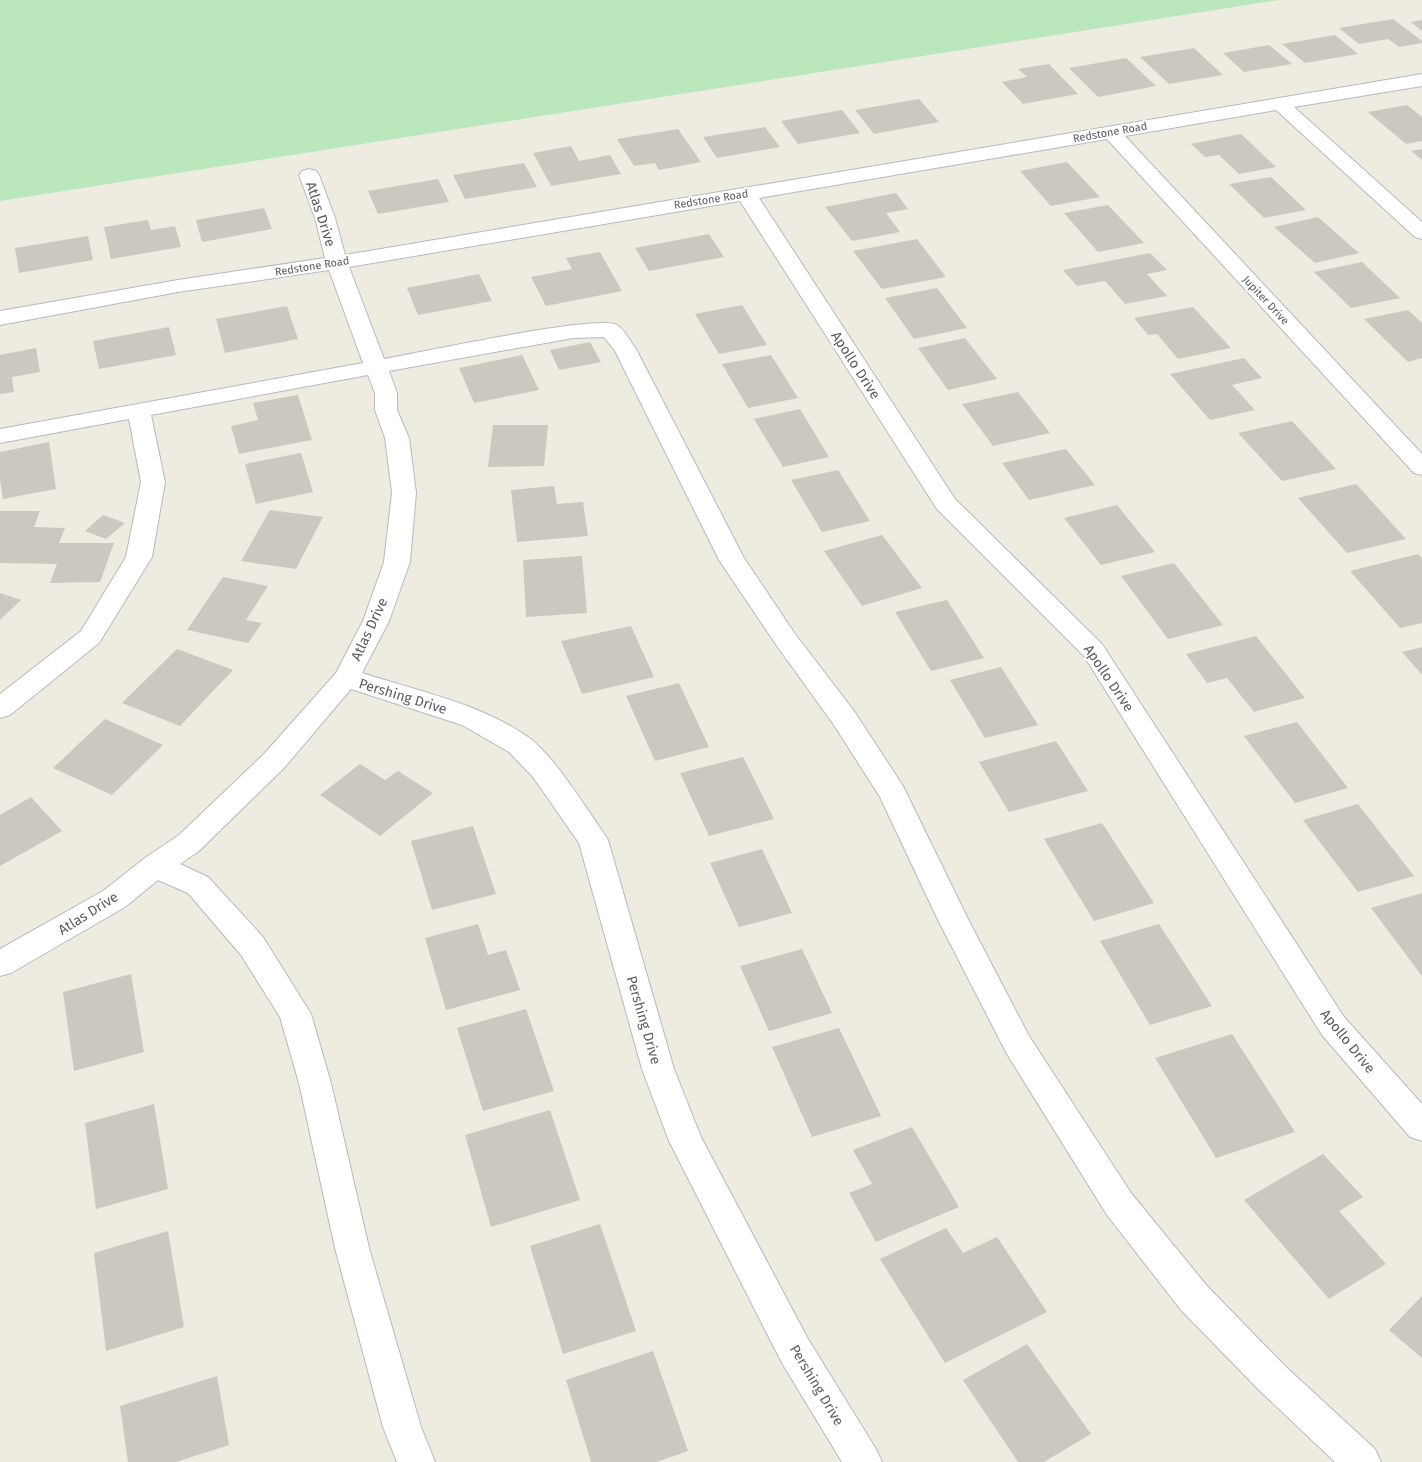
<svg xmlns="http://www.w3.org/2000/svg" width="1422" height="1462" viewBox="0 0 1422 1462" font-family="'Fira Sans',sans-serif">
  <rect width="100%" height="100%" fill="#eeebe1"/>
  <polygon fill="#bbe7bc" points="0,0 1279,0 0,201"/>
  <g fill="#cbc8c0">
    <polygon points="1393,19 1422,41 1422,43 1399,47 1388,39 1359,44 1339,28"/>
    <polygon points="1422,20 1422,31 1411,22"/>
    <polygon points="1335,35 1358,54 1305,63 1282,44"/>
    <polygon points="1269,45 1292,64 1244,72 1223,53"/>
    <polygon points="1194,48 1223,75 1169,84 1140,57"/>
    <polygon points="1126,58 1156,86 1098,97 1069,68"/>
    <polygon points="1049,64 1078,94 1023,104 1002,82 1027,77 1018,69"/>
    <polygon points="919,99 939,122 874,134 855,110"/>
    <polygon points="1407,105 1422,117 1422,141 1406,144 1368,112"/>
    <polygon points="842,110 860,133 798,144 781,121"/>
    <polygon points="765,127 780,147 717,158 703,137"/>
    <polygon points="678,129 701,162 659,170 655,163 634,166 617,139"/>
    <polygon points="1241,134 1276,167 1239,174 1219,155 1205,157 1191,144"/>
    <polygon points="571,146 579,161 610,155 621,174 551,186 533,153"/>
    <polygon points="1422,149 1422,160 1411,151"/>
    <polygon points="1067,162 1100,197 1051,206 1020,171"/>
    <polygon points="524,163 537,187 465,199 453,175"/>
    <polygon points="1271,177 1306,210 1264,218 1229,184"/>
    <polygon points="438,179 449,202 378,214 368,191"/>
    <polygon points="896,193 908,209 886,213 900,232 852,241 825,207"/>
    <polygon points="1108,205 1144,243 1098,252 1064,213"/>
    <polygon points="264,208 272,229 202,242 196,220"/>
    <polygon points="1318,217 1359,253 1315,263 1274,227"/>
    <polygon points="148,220 151,230 175,226 181,247 111,259 104,227"/>
    <polygon points="709,234 724,257 649,271 635,248"/>
    <polygon points="88,236 93,260 19,273 15,248"/>
    <polygon points="917,239 946,277 882,289 853,251"/>
    <polygon points="600,252 622,291 546,306 531,277 572,269 566,258"/>
    <polygon points="1150,253 1167,270 1147,274 1167,296 1125,304 1105,281 1077,286 1063,270"/>
    <polygon points="1362,262 1400,298 1351,308 1314,272"/>
    <polygon points="479,274 492,301 418,315 407,288"/>
    <polygon points="937,288 967,328 914,339 885,298"/>
    <polygon points="742,305 767,345 719,354 695,314"/>
    <polygon points="287,306 298,339 225,353 216,319"/>
    <polygon points="1193,307 1231,348 1178,359 1157,334 1148,335 1134,318"/>
    <polygon points="1408,310 1422,323 1422,358 1408,362 1364,319"/>
    <polygon points="169,327 176,355 99,369 93,341"/>
    <polygon points="965,338 997,379 948,390 918,348"/>
    <polygon points="590,342 601,362 559,370 550,350"/>
    <polygon points="36,348 40,372 12,377 14,392 0,394 0,355"/>
    <polygon points="522,355 539,390 474,403 459,368"/>
    <polygon points="771,355 798,398 748,408 722,364"/>
    <polygon points="1244,358 1262,378 1232,385 1255,410 1210,420 1170,374"/>
    <polygon points="1018,392 1050,433 993,446 962,404"/>
    <polygon points="298,395 312,440 239,454 231,426 258,420 253,403"/>
    <polygon points="800,409 829,457 783,467 754,419"/>
    <polygon points="1292,421 1336,469 1282,481 1238,433"/>
    <polygon points="493,425 548,425 544,466 488,467"/>
    <polygon points="49,442 56,489 3,499 0,480 0,452"/>
    <polygon points="1066,449 1095,485 1029,500 1002,463"/>
    <polygon points="301,453 313,492 256,504 245,464"/>
    <polygon points="838,470 870,521 822,532 791,480"/>
    <polygon points="1356,484 1406,539 1347,553 1298,498"/>
    <polygon points="554,486 557,504 583,502 588,536 517,542 511,490"/>
    <polygon points="1117,505 1155,552 1101,565 1064,518"/>
    <polygon points="270,510 323,517 296,569 241,561"/>
    <polygon points="0,511 40,511 34,527 65,528 59,543 114,543 100,582 50,583 57,564 0,563"/>
    <polygon points="103,515 125,523 106,539 85,531"/>
    <polygon points="882,535 922,588 862,606 824,551"/>
    <polygon points="1418,554 1422,558 1422,623 1400,628 1350,571"/>
    <polygon points="582,556 587,613 526,617 523,560"/>
    <polygon points="1174,563 1223,625 1168,639 1121,576"/>
    <polygon points="223,577 268,586 246,620 262,623 248,643 187,630"/>
    <polygon points="0,593 21,600 0,620"/>
    <polygon points="947,600 984,658 931,671 895,612"/>
    <polygon points="631,626 654,677 582,694 561,641"/>
    <polygon points="1256,636 1305,698 1254,712 1227,678 1207,683 1186,654"/>
    <polygon points="1422,647 1422,675 1402,652"/>
    <polygon points="177,649 233,670 180,726 122,703"/>
    <polygon points="1001,667 1038,725 985,738 950,680"/>
    <polygon points="679,683 709,747 655,761 626,696"/>
    <polygon points="105,719 163,745 112,795 53,768"/>
    <polygon points="1297,722 1348,788 1295,803 1244,736"/>
    <polygon points="1056,741 1088,791 1009,812 979,762"/>
    <polygon points="743,757 774,819 709,836 680,773"/>
    <polygon points="360,764 385,780 398,771 433,793 380,836 320,795"/>
    <polygon points="31,797 62,831 0,866 0,815"/>
    <polygon points="1358,804 1414,876 1358,892 1303,820"/>
    <polygon points="1102,823 1154,903 1094,921 1044,839"/>
    <polygon points="473,826 496,894 432,910 411,841"/>
    <polygon points="762,849 792,913 739,927 710,863"/>
    <polygon points="1422,893 1422,976 1371,908"/>
    <polygon points="478,924 488,955 506,950 520,990 446,1010 425,938"/>
    <polygon points="1159,924 1212,1006 1150,1025 1100,941"/>
    <polygon points="802,949 832,1013 769,1031 740,966"/>
    <polygon points="131,974 144,1052 74,1071 63,992"/>
    <polygon points="526,1009 554,1091 483,1111 457,1028"/>
    <polygon points="839,1028 881,1116 812,1137 772,1047"/>
    <polygon points="1232,1034 1295,1132 1216,1158 1155,1058"/>
    <polygon points="154,1104 168,1189 96,1209 85,1123"/>
    <polygon points="550,1110 580,1200 491,1227 465,1135"/>
    <polygon points="912,1127 959,1207 876,1242 849,1193 872,1184 853,1150"/>
    <polygon points="1323,1154 1363,1197 1339,1211 1386,1264 1329,1299 1244,1200"/>
    <polygon points="600,1224 636,1331 563,1354 530,1246"/>
    <polygon points="946,1228 963,1253 997,1237 1047,1312 945,1363 880,1259"/>
    <polygon points="168,1231 184,1327 106,1351 94,1253"/>
    <polygon points="1422,1296 1422,1358 1389,1330"/>
    <polygon points="1027,1344 1091,1434 1044,1462 1018,1462 963,1380"/>
    <polygon points="653,1351 688,1451 656,1462 591,1462 566,1380"/>
    <polygon points="217,1376 229,1445 176,1462 128,1462 120,1406"/>
  </g>
  <g fill="none" stroke-linecap="round" stroke-linejoin="round">
    <defs>
      <path id="minor" d="M1422,74V86L1294,107L1422,222V239L1415,237L1276,110L1125,136L1422,454V475L1414,473L1107,139L759,198L955,499L1102,644L1344,1017L1422,1104V1141L1410,1137L1322,1035L1084,656L937,509L740,201L349,267L384,359C417,353 598,314 617,325C624,329 631,342 636,349L744,558L795,634L854,711L903,786L968,919L1029,1036L1131,1193L1207,1286L1286,1367L1375,1449L1381,1462H1335L1260,1391L1181,1310L1107,1215L1007,1054L938,920L880,797L834,725L777,646L719,560L615,351L604,337L573,338L389,371L397,393V410L409,438L416,493L410,562L389,621L362,673C418,691 479,703 528,737C555,757 583,804 603,832L608,840L674,1069L701,1137L808,1339L876,1449L882,1462H842L782,1363L669,1141L642,1069L579,843L533,777L509,752L462,725L351,689L284,768L199,851L180,864L208,877L263,937L311,1014L331,1083L369,1248L421,1427L435,1462H397L383,1427L335,1248L299,1083L280,1017L241,955L188,893L158,880L125,907L11,973L0,976V949L103,891L145,858L179,835L264,754L336,673L363,621L384,562L392,493L385,438L375,410V393L368,375L151,415L165,482L152,557L99,643L10,715L0,718V694L81,631L126,557L141,482L129,419L0,443V429L363,363L329,270L178,292L0,325V311L178,280L325,258L315,218L299,175L302,171L309,169L316,171L319,175L335,218L345,255Z"/>
    </defs>
    <use href="#minor" stroke="#b6b9bf" stroke-width="2"/>
    <use href="#minor" fill="#fff" fill-rule="evenodd"/>
  </g>
  <g text-anchor="middle" stroke-width="4" stroke-linejoin="round" paint-order="stroke">
    <g font-size="11" fill="#595d63" stroke="#fff">
      <text transform="translate(1110 132) rotate(-10)" y="4">Redstone Road</text>
      <text transform="translate(711 199) rotate(-9)" y="4">Redstone Road</text>
      <text transform="translate(312 266) rotate(-9)" y="4">Redstone Road</text>
      <text transform="translate(1266 300) rotate(47)" y="4">Jupiter Drive</text>
    </g>
    <g font-size="14" fill="#595d63" stroke="#fff">
      <text transform="translate(321 214) rotate(72)" y="5">Atlas Drive</text>
      <text transform="translate(856 365) rotate(57)" y="5">Apollo Drive</text>
      <text transform="translate(369 629) rotate(-65)" y="5">Atlas Drive</text>
      <text transform="translate(1109 678) rotate(56)" y="5">Apollo Drive</text>
      <text transform="translate(403 696) rotate(17)" y="5">Pershing Drive</text>
      <text transform="translate(88 913) rotate(-32)" y="5">Atlas Drive</text>
      <text transform="translate(644 1020) rotate(74)" y="5">Pershing Drive</text>
      <text transform="translate(1348 1041) rotate(51)" y="5">Apollo Drive</text>
      <text transform="translate(817 1385) rotate(59)" y="5">Pershing Drive</text>
    </g>
  </g>
</svg>
